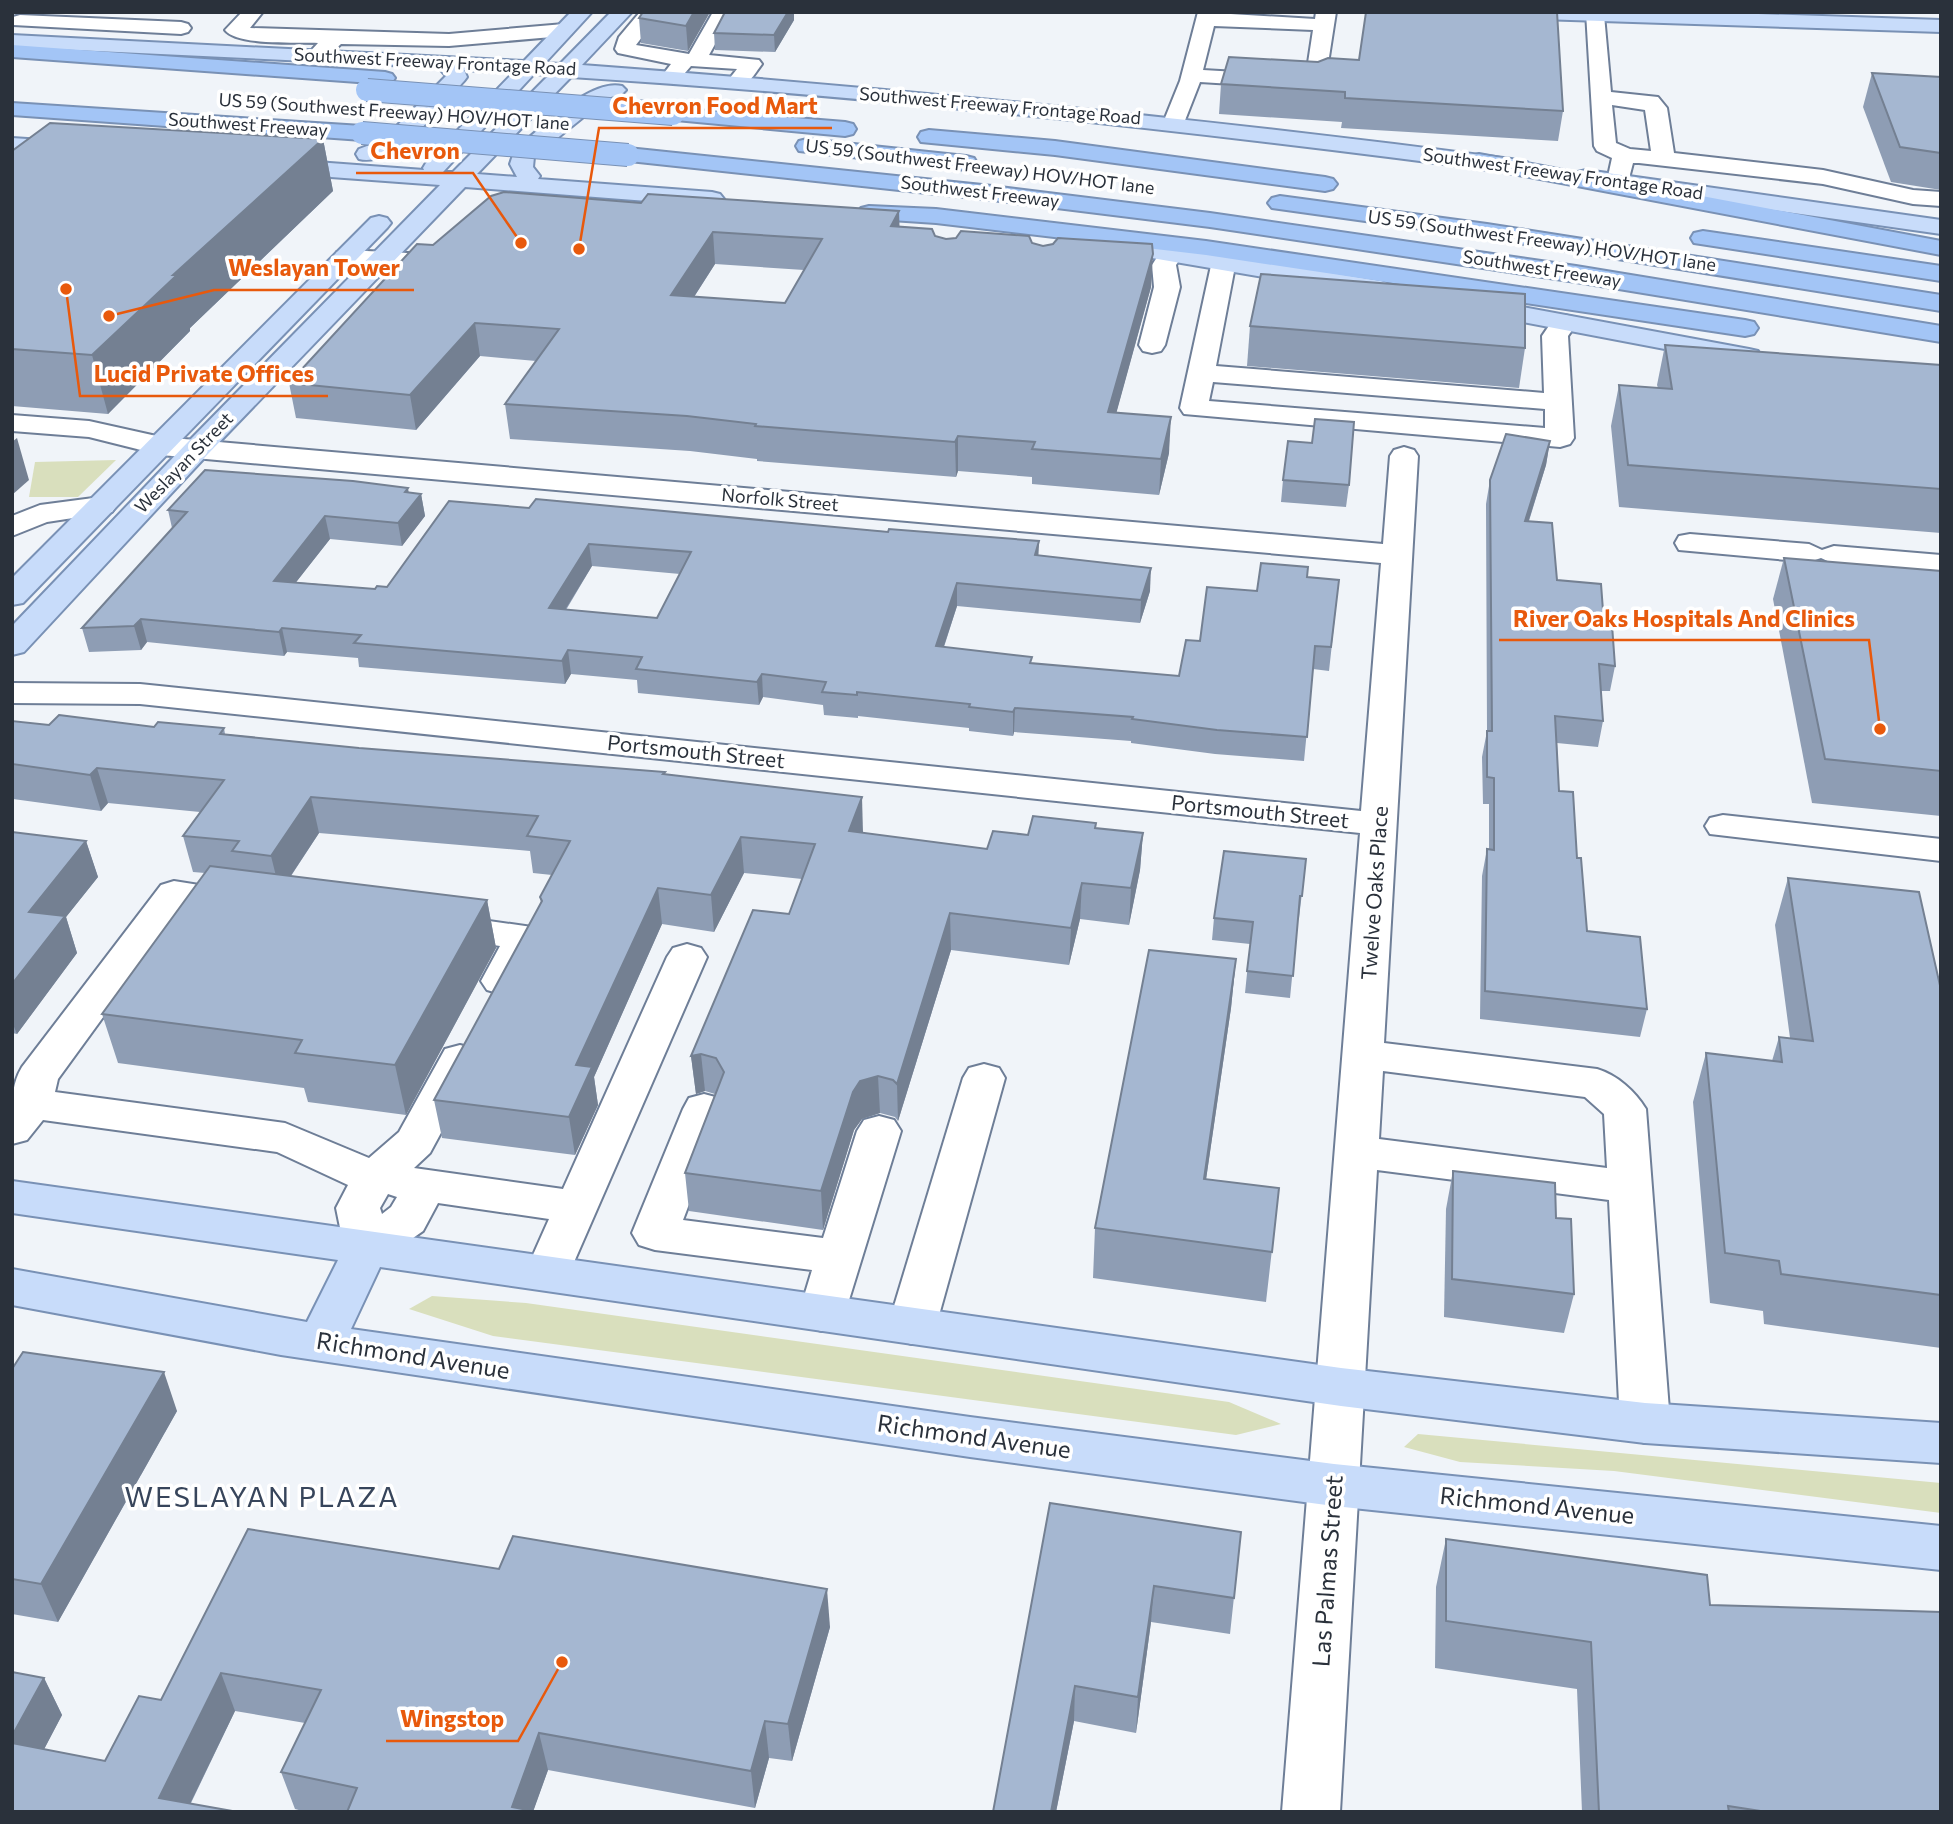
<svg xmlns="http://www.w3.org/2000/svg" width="1953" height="1824" viewBox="0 0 1953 1824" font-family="Commissioner,sans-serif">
  <rect width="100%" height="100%" fill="#f0f4f9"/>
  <g fill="#d9dfbd">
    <polygon points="116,460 78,497 29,497 35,462"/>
    <polygon points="432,1296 526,1303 1229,1402 1281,1424 1236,1435 493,1336 409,1309"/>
    <polygon points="1418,1434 1941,1483 1941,1513 1614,1471 1460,1462 1404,1447"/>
  </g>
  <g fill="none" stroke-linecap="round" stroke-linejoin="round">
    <defs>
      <g id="minor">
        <path d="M242,12L262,13L250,28L449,34L564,24L571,26L574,30L571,34L564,36L449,46L341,44C331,53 324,63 310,59L307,55L318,43C298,42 237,46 225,30Z"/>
        <path d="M640,12H661L636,45L689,54L713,12H733L709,55L759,60L762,64C753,76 745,92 729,87L726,83L737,69L691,66L678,81H664L661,77L671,64L618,53L615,49L619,37Z"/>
        <path d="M1198,12L1315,19L1316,12H1336L1325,83L1322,87L1315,89L1200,82L1182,128H1166L1163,123L1180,81ZM1214,26L1313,30L1306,76L1203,70Z"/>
        <path d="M1586,12H1602L1604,15L1611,92L1658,97L1667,108L1674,153L1823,170L1913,190L1941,192V206L1913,204L1823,184L1639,163H1633L1627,186H1611L1607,181L1612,158L1597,151L1594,146ZM1612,105L1645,110L1651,151L1630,149L1616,143Z"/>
        <polygon points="20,15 181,22 188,24 191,28 188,32 181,34 13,25 13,17"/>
        <polygon points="449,244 458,246 461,251 442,267 433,269 346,264 337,262 334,257 337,252 346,250 428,254"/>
        <polygon points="1172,246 1181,248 1184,253 1176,265 1180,287 1165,345 1161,351 1152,353 1143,351 1139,345 1154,287 1152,265 1163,248"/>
        <path d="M1224,254L1233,256L1236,261L1216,366L1544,393L1542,336L1555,317L1564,315L1573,317L1577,323L1568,336L1574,438L1570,444L1560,447L1184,414L1180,408L1212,261L1215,256ZM1213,382L1545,409V428L1209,401Z"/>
        <path d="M12,415L89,421L161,437L1383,544L1390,456L1394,450L1404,447L1414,450L1418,456L1384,1043L1597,1069C1617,1075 1635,1091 1646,1109L1670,1423L1662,1437L1645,1443L1628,1437L1620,1423L1609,1200L1377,1170L1340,1812H1282L1360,833L140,704L12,703V683L140,684L1361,811L1381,563L161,455L89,437L12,431ZM1383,1071L1585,1097L1604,1114L1607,1168L1379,1139Z"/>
        <polygon points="101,497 112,500 116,506 112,512 47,522 12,536 12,516 40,505"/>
        <polygon points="1690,534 1809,544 1822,550 1834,546 1941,555 1941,573 1834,564 1821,558 1809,562 1679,550 1675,543 1679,536"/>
        <polygon points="1723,815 1941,839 1941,861 1710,834 1705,826 1710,818"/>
        <path d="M174,881L256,894L261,902L256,910L242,914L184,906L58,1079L55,1092L285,1123L369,1158L399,1132L445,1049L460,1045L475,1049L481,1059L430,1153L414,1168L563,1189L667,957L673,948L687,944L701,948L707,957L564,1285L548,1290L532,1285L525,1273L549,1219L438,1203L423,1231L383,1259L367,1264L351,1259L344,1247L336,1208L348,1185L277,1152L43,1120L27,1140L12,1144C12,1118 8,1090 22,1067L161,885ZM388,1194L397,1197L391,1207L382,1214L380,1208Z"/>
        <polygon points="440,914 539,928 545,937 515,990 501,994 487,990 481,981 500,946 426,935 421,926 426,917"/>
        <polygon points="984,1064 999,1068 1005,1078 936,1326 929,1339 912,1344 895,1339 888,1326 963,1078 969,1068"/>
        <polygon points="704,1094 719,1098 725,1109 683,1220 823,1238 857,1131 864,1120 879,1116 894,1120 901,1131 845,1313 839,1326 822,1331 805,1326 799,1313 812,1270 655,1250 639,1245 632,1233 683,1109 689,1098"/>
      </g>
      <g id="major">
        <path d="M571,12H592L545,63L560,64L611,12H632L582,65C895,88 1207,119 1519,160L1527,162L1530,167L1527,172L1519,174C1204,132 888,97 571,77L477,174L517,177L510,164L515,149C540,130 590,78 622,86L626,90L622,94L607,98L534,157L533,167L540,176L538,179L712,192L720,194L724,199L720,204L712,206L465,187L207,455L24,652L12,655V626L187,443L440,185L276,173L268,171L265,166L268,161L276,159L424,170L423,168L426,163L513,73L464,70L467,77L464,81C441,106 396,168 359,159L356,154L359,149L383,140L446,76L439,68L390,65L12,47V35L524,61ZM534,74L549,75L453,172H443Z"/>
        <polygon points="1502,12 1700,12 1941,20 1941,32 1512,18"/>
        <polygon points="12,138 73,142 81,144 84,149 81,154 73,156 12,152"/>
        <polygon points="1586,170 1941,220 1941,234 1578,182 1575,177 1578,172"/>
        <polygon points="379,216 387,218 391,223 387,228 23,603 12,605 12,578 371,218"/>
        <polygon points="1102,236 1381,281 1390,284 1394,289 1390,294 1381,297 1093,248 1090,243 1093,238"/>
        <polygon points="1474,298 1749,349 1758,351 1762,357 1758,363 1749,365 1465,311 1461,306 1465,301"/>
        <polygon points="12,1181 1341,1368 1645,1403 1941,1423 1941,1463 1645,1443 1341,1406 380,1267 351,1329 970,1417 1334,1464 1941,1526 1941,1570 1334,1506 970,1457 281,1355 12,1305 12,1269 307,1322 338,1260 12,1213"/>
      </g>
      <g id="highway">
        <polygon points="12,45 385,72 392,74 395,78 392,82 385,84 12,57"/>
        <polygon points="12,103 362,126 370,128 373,133 370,138 362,140 12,115"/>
        <polygon points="673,108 845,122 853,124 856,129 853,134 845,136 665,119 662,114 665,109"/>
        <polygon points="929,130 1055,141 1325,177 1333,179 1337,184 1333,189 1325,191 1055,155 921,142 918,137 921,132"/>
        <polygon points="807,139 966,156 974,158 977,163 974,168 966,170 799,151 796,146 799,141"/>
        <polygon points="628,148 992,186 1210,213 1576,266 1941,326 1941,342 1576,282 1210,227 992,200 620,160 617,155 620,150"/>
        <polygon points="1479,154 1941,241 1941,255 1471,166 1468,161 1471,156"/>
        <polygon points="1280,196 1487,224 1941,295 1941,311 1487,238 1272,208 1268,203 1272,198"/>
        <polygon points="869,206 936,209 1206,241 1745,320 1754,322 1758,328 1754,334 1745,336 1206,255 936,223 861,218 857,213 861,208"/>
        <polygon points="1703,231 1941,266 1941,281 1694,243 1691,238 1694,233"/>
      </g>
    </defs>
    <use href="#minor" stroke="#6e7e97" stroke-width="4"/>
    <use href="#major" stroke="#7991b5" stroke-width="4"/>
    <use href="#highway" stroke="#7991b5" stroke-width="4"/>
    <use href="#minor" fill="#fff" fill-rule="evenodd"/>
    <use href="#major" fill="#c8dcfa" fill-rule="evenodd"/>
    <use href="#highway" fill="#a3c5f6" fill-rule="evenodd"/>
    <defs>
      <g id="highway-bridge">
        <polyline points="367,90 673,114"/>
        <polyline points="362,133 628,155"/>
      </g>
    </defs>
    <use href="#highway-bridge" stroke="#7991b5" stroke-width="24" stroke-linecap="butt"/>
    <use href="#highway-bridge" stroke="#a3c5f6" stroke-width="22"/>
  </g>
  <g fill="#8e9db4" fill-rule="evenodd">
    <polygon points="710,12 688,51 641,43 639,18"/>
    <polygon points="725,12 794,12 794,20 775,52 715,50 714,33"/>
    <polygon points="1229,57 1563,111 1558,141 1341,128 1342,122 1219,114 1221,84"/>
    <polygon points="1872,73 1941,77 1941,190 1891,182 1863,107"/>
    <polygon points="323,139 333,191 190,328 190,331 108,414 12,406 12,151"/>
    <path d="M491,196L899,227L946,239L1032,243L1151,287L1116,413L1169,453L1159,495L1032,484V477L958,471L956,477L757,461V459L690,451L510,439L505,404L536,361L480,356L416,430L296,418L289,383L433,245ZM715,264L804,270L785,303L694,297Z"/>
    <polygon points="1250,326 1525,348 1519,388 1247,366"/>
    <polygon points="1665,345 1941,365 1941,533 1619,507 1611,426 1619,385 1658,388 1657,385"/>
    <polygon points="1550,441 1546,465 1529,521 1557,580 1604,624 1615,666 1610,691 1601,691 1603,721 1598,747 1557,743 1559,791 1577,858 1587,931 1647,1009 1640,1037 1480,1019 1482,876 1487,849 1489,849 1489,804 1483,804 1482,757 1487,731 1486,504 1490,480"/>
    <polygon points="1283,480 1349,485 1346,507 1281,502"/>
    <path d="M408,492L421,494L425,516L402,546L330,539L296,582L375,589L387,587L529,508L1039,541L1038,555L1150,591L1140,623L957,606L944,647L1032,663L1179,676L1200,641L1257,591L1307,577L1339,580L1329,671L1313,669L1304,761L1215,754L1131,743V741L1014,732L1013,736L969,731V728L858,716V718L824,715L823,705L763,697L759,705L638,693L637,680L571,674L565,684L359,667L358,658L287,652L284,656L147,642L141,650L89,652L82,628L172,528L168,510ZM592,566L680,574L657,618L566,610Z"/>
    <polygon points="1784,558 1941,571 1941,816 1812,803 1773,599"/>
    <polygon points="12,721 49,725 224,728 225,734 359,748 665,772 665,774 863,833 987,849 1028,835 1096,828 1143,833 1140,870 1129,925 1080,919 1069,965 951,950 898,1121 895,1117 880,1113 862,1119 854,1130 823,1230 689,1211 685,1173 715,1094 705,1091 696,1094 691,1056 789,914 802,879 744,873 714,932 662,924 594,1077 598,1105 575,1155 442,1138 434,1100 541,903 540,897 552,875 533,873 530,851 319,833 291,876 487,900 496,948 406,1115 308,1102 304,1088 118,1063 102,1014 205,873 193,872 183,836 200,812 108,803 101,811 13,799 12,800"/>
    <polygon points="12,832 86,841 98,877 66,917 77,953 17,1034 12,1033"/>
    <polygon points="1306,859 1299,918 1298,917 1290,998 1245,993 1250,944 1212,940 1214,918"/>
    <polygon points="1788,878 1941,990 1941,1348 1764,1324 1763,1311 1710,1303 1693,1102 1706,1053 1772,1061 1779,1037 1790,1038 1775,925"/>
    <polygon points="1236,959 1231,1008 1206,1179 1279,1188 1266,1302 1093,1278 1095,1228"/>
    <polygon points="1453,1171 1556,1218 1574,1294 1564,1333 1444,1317 1446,1209"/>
    <polygon points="12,1369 177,1411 58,1622 12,1614"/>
    <polygon points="1050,1503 1241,1532 1230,1634 1151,1622 1136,1733 1074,1721 1056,1812 993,1812"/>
    <polygon points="248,1529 830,1627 792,1761 769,1758 755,1808 548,1770 533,1811 538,1812 306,1812 295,1809 281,1772 305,1723 235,1711 191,1803 12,1812 44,1678 62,1715 44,1749 105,1761 161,1700"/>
    <polygon points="1446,1539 1710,1605 1941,1812 1582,1812 1577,1689 1435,1668 1436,1587"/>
  </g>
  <g fill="#748092">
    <polygon points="694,12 710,12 688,51 686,26"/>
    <polygon points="788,12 794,12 794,20 775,52 774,35"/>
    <polygon points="323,139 333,191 190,328 190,331 108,414 92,355 173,275"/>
    <polygon points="899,211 900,243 891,226"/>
    <polygon points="713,232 715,264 674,328 671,295"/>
    <polygon points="1153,254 1151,287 1107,447 1108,412"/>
    <polygon points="475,323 480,356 416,430 410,395"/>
    <polygon points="1171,417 1169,453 1159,495 1161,459"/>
    <polygon points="958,436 958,471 956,477 955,442"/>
    <polygon points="17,438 29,480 12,495 12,442"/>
    <polygon points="1550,441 1546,465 1521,545 1525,521"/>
    <polygon points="408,488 411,507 421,494 425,516 402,546 398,523 405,492"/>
    <polygon points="325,516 330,539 279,604 274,581"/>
    <polygon points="1039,541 1038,564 1035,555"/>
    <polygon points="589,544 592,566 552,631 549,608"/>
    <polygon points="1151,568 1150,591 1140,623 1141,600"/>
    <polygon points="957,583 957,606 936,670 936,646"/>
    <polygon points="141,619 147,642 141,650 134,626"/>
    <polygon points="282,628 287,652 284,656 279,632"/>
    <polygon points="568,650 571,674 565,684 562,661"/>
    <polygon points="762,674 763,697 759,705 757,682"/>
    <polygon points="1015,708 1014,732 1013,736 1013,712"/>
    <polygon points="97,768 108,803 101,811 90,775"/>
    <polygon points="311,797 319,833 280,892 271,856"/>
    <polygon points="862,797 863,833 849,831"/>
    <polygon points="1143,833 1140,870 1129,925 1131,888"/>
    <polygon points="741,837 744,873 714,932 711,895"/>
    <polygon points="86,841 98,877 66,917 77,953 17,1034 12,1022 12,984 29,912"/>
    <polygon points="1082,883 1080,919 1069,965 1071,928"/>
    <polygon points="658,888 662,924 594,1077 598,1105 575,1155 569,1117 576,1065"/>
    <polygon points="487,900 496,948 406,1115 395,1065"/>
    <polygon points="950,913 951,950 898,1121 897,1084"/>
    <polygon points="1236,959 1231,1008 1199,1228 1204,1179"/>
    <polygon points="701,1054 705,1091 696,1094 691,1056"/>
    <polygon points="878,1076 880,1113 862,1119 854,1130 823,1230 821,1191 853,1092 860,1081"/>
    <polygon points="164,1372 177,1411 58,1622 41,1584"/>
    <polygon points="1154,1586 1151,1622 1136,1733 1138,1697"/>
    <polygon points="827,1589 830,1627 792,1761 788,1724"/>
    <polygon points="221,1673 235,1711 186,1812 159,1798"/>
    <polygon points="44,1678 62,1715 28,1780 12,1749 12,1736"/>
    <polygon points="1075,1686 1074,1721 1056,1812 1051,1812"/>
    <polygon points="765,1721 769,1758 755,1808 751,1771"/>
    <polygon points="539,1733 548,1770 533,1812 512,1807"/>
  </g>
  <g fill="#a5b7d1" stroke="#748092" stroke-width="2" fill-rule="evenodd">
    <polygon points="643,12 694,12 686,26 639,18"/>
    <polygon points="725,12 788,12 774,35 714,33"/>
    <polygon points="1366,12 1557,12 1563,111 1345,98 1345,92 1221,84 1229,57 1318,62 1328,58 1359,60"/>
    <polygon points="1872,73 1941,77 1941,153 1900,147"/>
    <polygon points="50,123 323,139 173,275 177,275 92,355 12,349 12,151"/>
    <path d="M504,192L641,203L648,194L899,211L891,226L932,229L935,236L946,239L956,238L961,231L1029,236L1032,243L1043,246L1053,244L1058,238L1152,244L1153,254L1108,412L1171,417L1161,459L1032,449L1035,442L958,436L955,442L755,426L756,424L687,416L505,404L559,329L475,323L410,395L289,383L417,244L433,245L491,196ZM713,232L822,239L785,303L671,295Z"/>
    <polygon points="1261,274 1525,294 1525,348 1250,326"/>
    <polygon points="1665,345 1941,365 1941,489 1628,465 1619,385 1672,389"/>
    <polygon points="1315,419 1354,422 1349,485 1283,480 1288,441 1312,443"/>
    <polygon points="1506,434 1550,441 1525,521 1552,523 1557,580 1601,584 1604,624 1612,625 1615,666 1599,664 1603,721 1555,716 1559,791 1573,792 1577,858 1581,858 1587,931 1640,937 1647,1009 1485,991 1487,849 1494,850 1494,778 1487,777 1487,731 1492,731 1490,480"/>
    <path d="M205,470L353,481L408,488L405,492L421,494L398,523L325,516L274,581L375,589L377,586L387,587L449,501L529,508L536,499L888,532L889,529L1039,541L1035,555L1151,568L1141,600L957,583L936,646L1032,657L1030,663L1179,676L1186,640L1200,641L1207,587L1257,591L1261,563L1308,567L1307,577L1339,580L1331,647L1315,646L1307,737L1217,730L1132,719L1133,717L1015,708L1013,712L969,707L970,704L857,692V695L822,692L826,682L762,674L757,682L636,669L642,657L568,650L562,661L354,643L361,635L282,628L279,632L141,619L134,626L82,628L187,512L168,510ZM589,544L691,552L657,618L549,608Z"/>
    <polygon points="1784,558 1941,571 1941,771 1825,759"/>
    <polygon points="59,715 154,727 158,722 224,728 220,734 359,748 665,772 663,774 862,797 849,831 987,849 993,831 1028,835 1033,816 1096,823 1095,828 1143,833 1131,888 1082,883 1071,928 950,913 897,1084 893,1080 878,1076 860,1081 853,1092 821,1191 685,1173 724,1072 716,1058 701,1054 691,1056 753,910 789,914 815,844 741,837 711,895 658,888 576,1065 592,1067 569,1117 434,1100 542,901 540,897 570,841 527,836 538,816 311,797 271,856 232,851 239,841 183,836 224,780 97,768 90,775 12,764 12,721 49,725"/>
    <polygon points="12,832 86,841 29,912 65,916 12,984"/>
    <polygon points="1224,851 1306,859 1302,896 1300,896 1293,976 1247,971 1253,922 1214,918"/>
    <polygon points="210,866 487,900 395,1065 295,1053 302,1040 102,1014"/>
    <polygon points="1788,878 1919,892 1941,990 1941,1295 1781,1274 1779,1261 1725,1253 1706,1053 1782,1062 1779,1037 1813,1041"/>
    <polygon points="1149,950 1236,959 1204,1179 1279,1188 1272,1252 1095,1228"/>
    <polygon points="1453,1171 1555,1183 1556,1218 1571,1219 1574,1294 1452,1279"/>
    <polygon points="23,1352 164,1372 41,1584 12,1579 12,1369"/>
    <polygon points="1050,1503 1241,1532 1234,1598 1154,1586 1138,1697 1075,1686 1051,1812 993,1812"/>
    <polygon points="248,1529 499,1569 513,1536 827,1589 788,1724 765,1721 751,1771 539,1733 512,1807 538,1812 347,1812 357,1788 281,1772 321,1690 221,1673 159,1798 238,1812 12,1812 12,1743 105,1761 139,1696 161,1700"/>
    <polygon points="1446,1539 1707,1575 1710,1605 1941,1612 1941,1812 1767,1812 1728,1806 1729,1812 1599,1812 1591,1642 1446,1621"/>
    <polygon points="12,1672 44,1678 12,1736"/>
  </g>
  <g text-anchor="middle" stroke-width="7" stroke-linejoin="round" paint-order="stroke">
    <g font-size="18" fill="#2a313b" stroke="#fff">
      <text transform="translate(435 62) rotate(3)" y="6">Southwest Freeway Frontage Road</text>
      <text transform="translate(1000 106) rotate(5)" y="6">Southwest Freeway Frontage Road</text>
      <text transform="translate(394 112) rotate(4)" y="6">US 59 (Southwest Freeway) HOV/HOT lane</text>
      <text transform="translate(248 125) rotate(4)" y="6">Southwest Freeway</text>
      <text transform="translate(980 167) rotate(7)" y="6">US 59 (Southwest Freeway) HOV/HOT lane</text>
      <text transform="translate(1563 174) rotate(8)" y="6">Southwest Freeway Frontage Road</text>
      <text transform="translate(980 192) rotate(7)" y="6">Southwest Freeway</text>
      <text transform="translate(1542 241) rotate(8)" y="6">US 59 (Southwest Freeway) HOV/HOT lane</text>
      <text transform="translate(1542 269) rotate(9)" y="6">Southwest Freeway</text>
      <text transform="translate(184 463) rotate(-46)" y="6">Weslayan Street</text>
      <text transform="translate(780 500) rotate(5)" y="6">Norfolk Street</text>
    </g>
    <g font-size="21" fill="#2a313b" stroke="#fff">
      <text transform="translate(696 752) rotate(6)" y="7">Portsmouth Street</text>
      <text transform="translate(1260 812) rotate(6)" y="7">Portsmouth Street</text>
      <text transform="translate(1375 893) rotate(-86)" y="7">Twelve Oaks Place</text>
    </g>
    <g font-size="24" fill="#2a313b" stroke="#fff">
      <text transform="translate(413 1356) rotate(9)" y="8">Richmond Avenue</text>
      <text transform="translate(974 1437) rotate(8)" y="8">Richmond Avenue</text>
      <text transform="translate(1537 1506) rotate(6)" y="8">Richmond Avenue</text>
      <text transform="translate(1328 1571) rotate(-86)" y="8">Las Palmas Street</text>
    </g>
    <g font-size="28" letter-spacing="2" fill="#37455b" stroke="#fff">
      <text x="262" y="1507">WESLAYAN PLAZA</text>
    </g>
  </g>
  <path fill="none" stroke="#e8590c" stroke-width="2.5" d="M579 249L599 128H832M521 243L473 173H356M109 316L214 290H414M66 289L80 396H328M1880 729L1869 640H1499M562 1662L518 1741H386"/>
  <g fill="#e8590c" stroke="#fff" stroke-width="2.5">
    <circle cx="579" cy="249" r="7"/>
    <circle cx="521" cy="243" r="7"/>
    <circle cx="109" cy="316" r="7"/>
    <circle cx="66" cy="289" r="7"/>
    <circle cx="1880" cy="729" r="7"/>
    <circle cx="562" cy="1662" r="7"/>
  </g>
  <g font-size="23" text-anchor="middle" font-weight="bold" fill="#e8590c" stroke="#fff" stroke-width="7" stroke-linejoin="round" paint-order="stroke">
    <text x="715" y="114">Chevron Food Mart</text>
    <text x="415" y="159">Chevron</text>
    <text x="314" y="276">Weslayan Tower</text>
    <text x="204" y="382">Lucid Private Offices</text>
    <text x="1684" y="627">River Oaks Hospitals And Clinics</text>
    <text x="452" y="1727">Wingstop</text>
  </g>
  <rect width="1953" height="1824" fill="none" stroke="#2a313b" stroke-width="28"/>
</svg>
